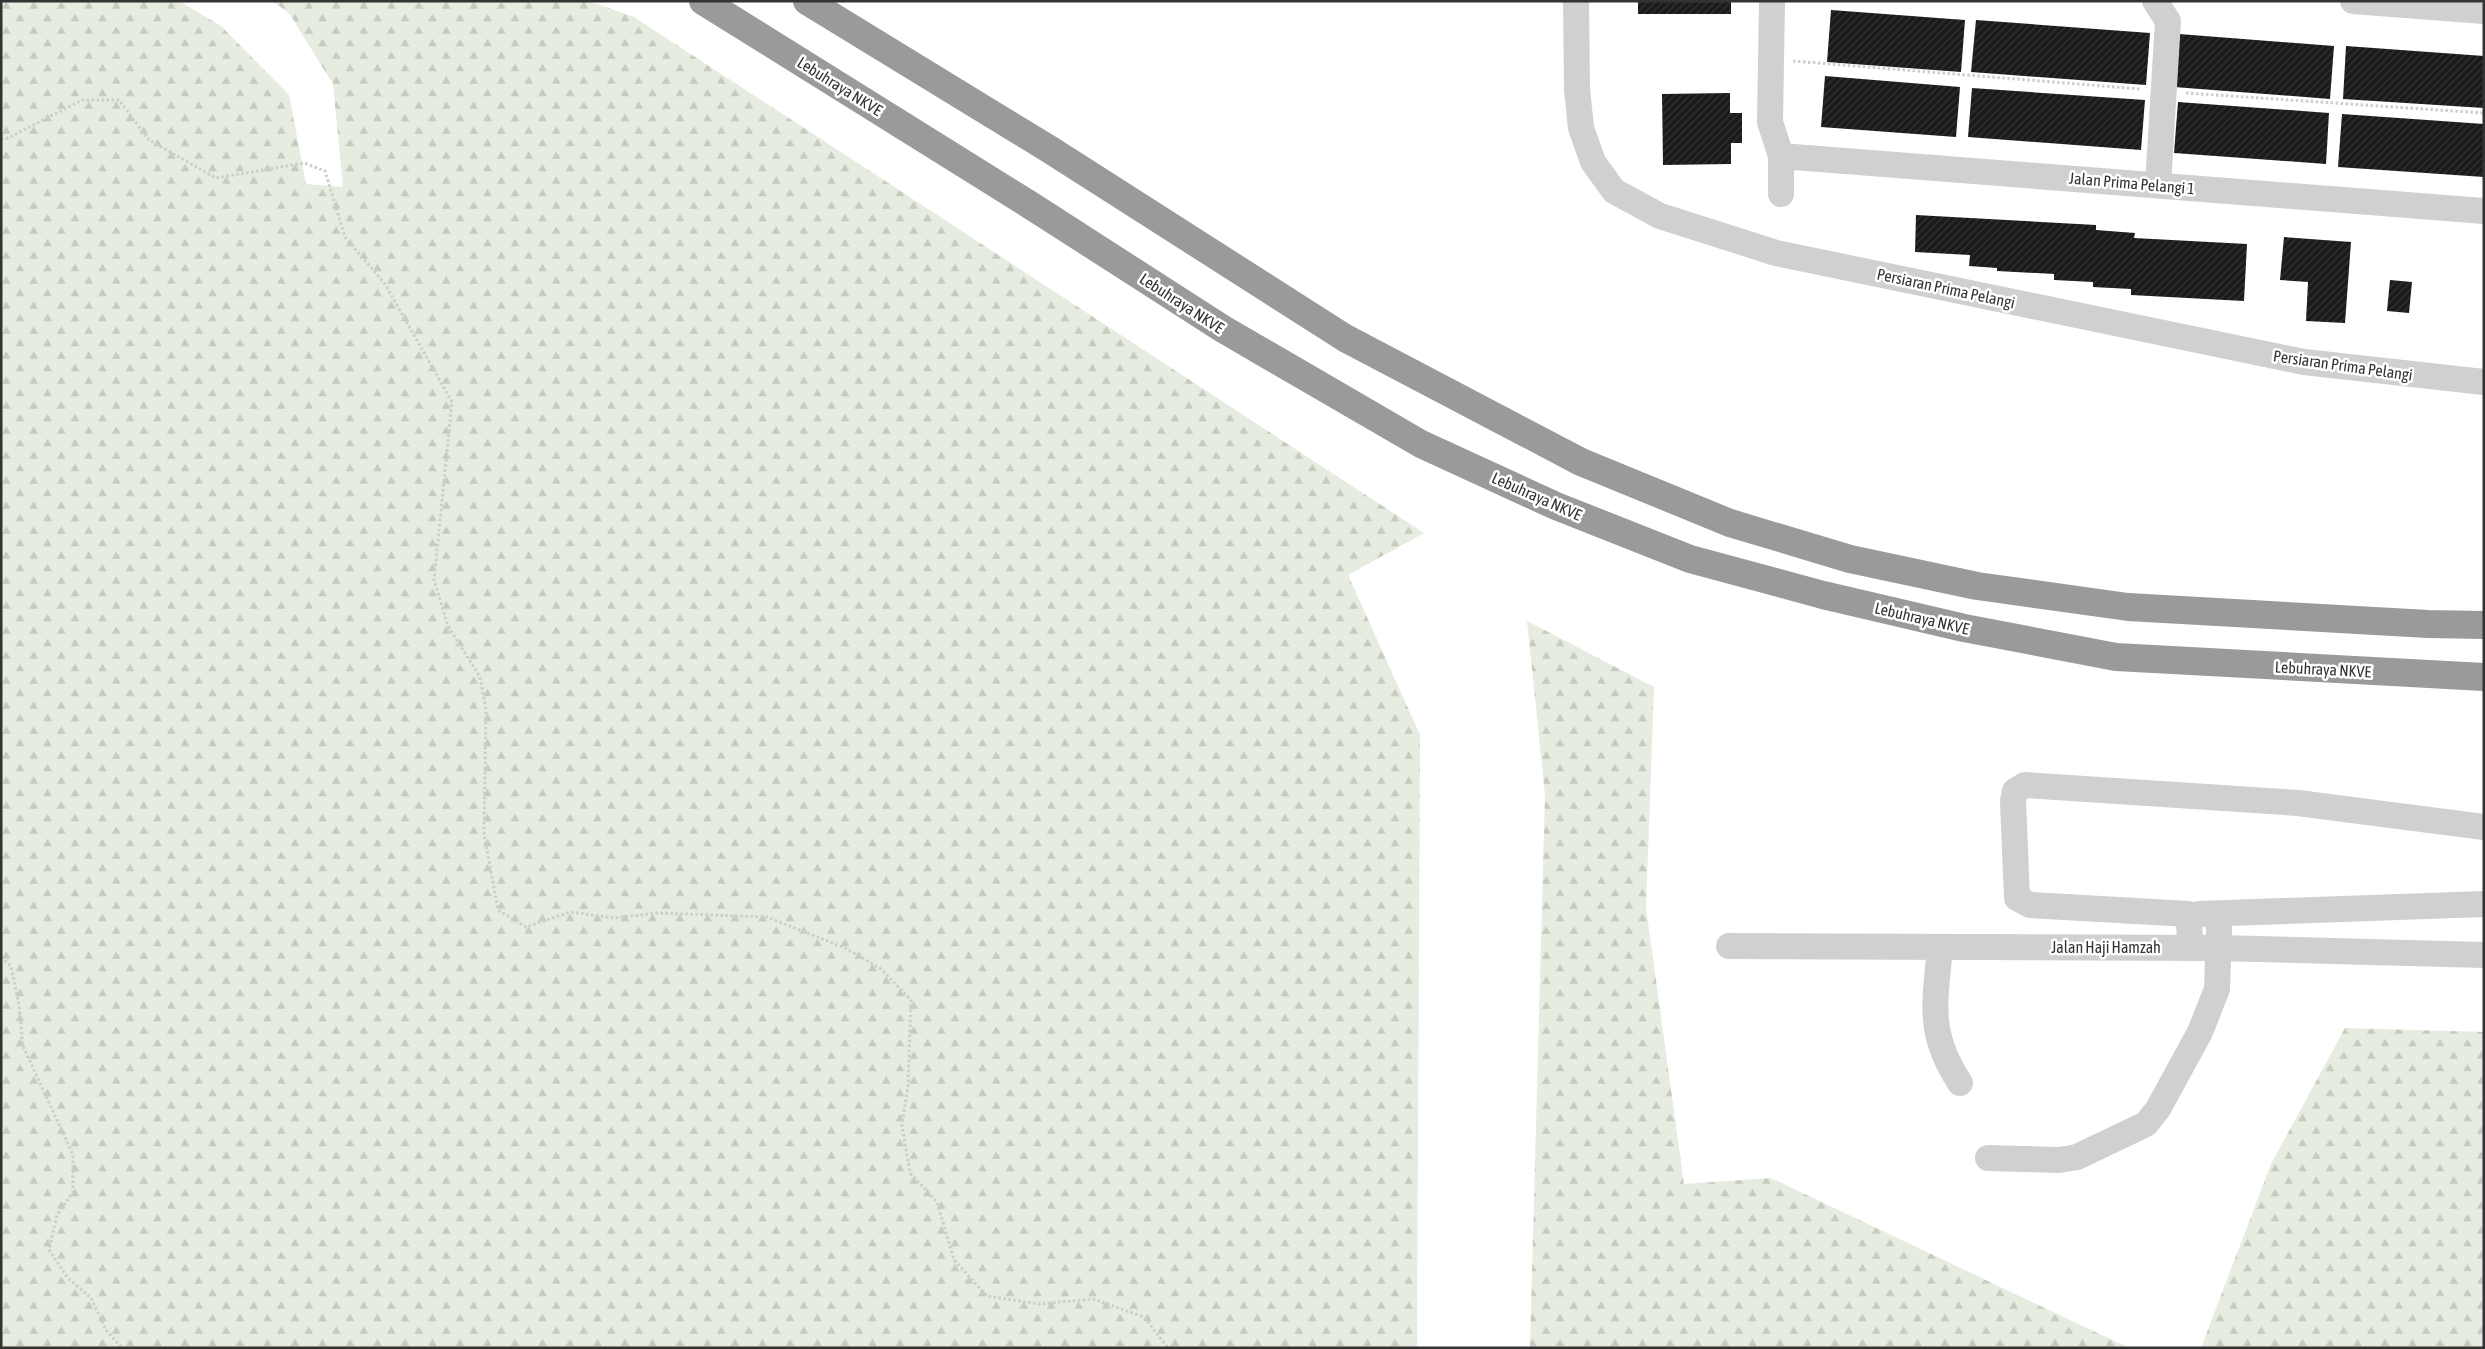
<svg xmlns="http://www.w3.org/2000/svg" width="2485" height="1349" viewBox="0 0 2485 1349" font-family="'Asap Condensed',sans-serif">
  <defs>
    <pattern id="forest-firs" width="22" height="20" patternUnits="userSpaceOnUse" patternTransform="scale(1.25)"><rect width="22" height="20" fill="#e6ecdf"/><path d="M5 1l3.5 6h-7zM16 11l3.5 6h-7z" fill="#c6cbc0"/></pattern>
    <pattern id="building-hatch" width="6" height="6" patternUnits="userSpaceOnUse" patternTransform="scale(1.25)"><rect width="6" height="6" fill="#1a1a1a"/><path d="M-1 1l2-2M0 6l6-6M5 7l2-2" fill="none" stroke="#333"/></pattern>
  </defs>
  <rect width="100%" height="100%" fill="#fff"/>
  <g fill="url(#forest-firs)">
    <polygon points="1,1 179,1 221,26 289,95 306,184 343,187 333,84 289,13 272,1 589,1 634,17 1424,533 1348,575 1420,735 1417,1348 1,1348"/>
    <polygon points="1527,621 1654,687 1646,908 1684,1184 1771,1178 2129,1348 1530,1348 1545,795"/>
    <polygon points="2345,1028 2484,1032 2484,1348 2201,1348 2271,1164"/>
  </g>
  <g fill="url(#building-hatch)">
    <rect x="1638" y="1" width="93" height="13"/>
    <polygon points="1831,10 1965,20 1961,72 1827,62"/>
    <polygon points="1976,20 2150,33 2146,85 1971,72"/>
    <polygon points="2179,34 2334,46 2330,99 2174,87"/>
    <polygon points="2346,46 2484,56 2484,108 2343,99"/>
    <polygon points="1825,76 1960,87 1956,137 1821,127"/>
    <polygon points="1972,88 2145,100 2141,150 1968,137"/>
    <polygon points="1730,93 1730,113 1742,113 1742,143 1731,143 1731,164 1663,165 1662,94"/>
    <polygon points="2178,102 2329,113 2326,164 2174,153"/>
    <polygon points="2342,114 2484,124 2484,177 2338,167"/>
    <polygon points="1916,215 2096,225 2096,230 2135,233 2134,238 2247,244 2244,301 2131,295 2131,289 2093,287 2093,282 2054,280 2054,274 1997,271 1997,268 1969,266 1970,255 1915,252"/>
    <polygon points="2284,237 2351,242 2345,323 2306,321 2308,282 2280,280"/>
    <polygon points="2390,280 2412,282 2409,313 2387,311"/>
  </g>
  <g fill="none" stroke-linecap="round" stroke-linejoin="round">
    <g stroke="#cdcdcd" stroke-width="3" stroke-dasharray="2.5 2.5" stroke-linecap="butt">
      <polyline points="1793,61 2140,89"/>
      <polyline points="2186,93 2484,113"/>
      <polyline points="1,139 6,139 82,100 119,100 149,140 216,178 304,163 325,171 345,237 385,284 452,402 434,580 448,626 480,677 486,710 484,834 498,910 526,927 570,912 614,918 658,913 767,917 845,948 881,969 911,1000 908,1086 902,1125 910,1173 937,1202 954,1260 987,1296 1040,1304 1093,1299 1144,1317 1168,1348"/>
      <polyline points="1,957 11,966 19,1005 23,1046 73,1155 73,1192 57,1215 49,1250 68,1278 91,1298 106,1330 122,1348"/>
    </g>
    <g stroke="#d0d0d0" stroke-width="26">
      <polyline points="1576,1 1577,89 1581,128 1593,162 1614,191 1660,216 1776,253 2304,362 2484,382"/>
      <polyline points="1772,1 1770,122 1781,156 1781,194"/>
      <polyline points="2155,1 2168,21 2158,185"/>
      <polyline points="2353,1 2484,11"/>
      <polyline points="1781,156 2484,211"/>
      <polyline points="2199,914 2484,904"/>
      <polyline points="1729,946 2218,948 2484,955"/>
      <path d="M1940,947C1935,1003 1927,1033 1960,1083"/>
      <polyline points="2191,948 2188,914 2030,905 2017,898 2013,801 2015,791 2025,785 2298,803 2484,827"/>
      <polyline points="1988,1158 2059,1160 2077,1157 2146,1124 2158,1109 2200,1032 2217,989 2219,930 2217,914"/>
    </g>
    <g stroke="#9a9a9a" stroke-width="28">
      <polyline points="703,1 1030,205 1223,329 1421,444 1556,506 1690,559 1823,595 1964,628 2116,657 2484,677"/>
      <polyline points="807,1 1049,149 1345,338 1581,462 1730,523 1850,559 1977,586 2128,607 2428,624 2484,625"/>
    </g>
  </g>
  <g text-anchor="middle" stroke-width="5" stroke-linejoin="round" paint-order="stroke">
    <g font-size="16" fill="#333" stroke="#fff">
      <text transform="translate(840 86) rotate(32)" y="6">Lebuhraya NKVE</text>
      <text transform="translate(2132 183) rotate(5)" y="6">Jalan Prima Pelangi 1</text>
      <text transform="translate(1946 288) rotate(12)" y="6">Persiaran Prima Pelangi</text>
      <text transform="translate(1182 303) rotate(33)" y="6">Lebuhraya NKVE</text>
      <text transform="translate(2343 365) rotate(8)" y="6">Persiaran Prima Pelangi</text>
      <text transform="translate(1537 496) rotate(24)" y="6">Lebuhraya NKVE</text>
      <text transform="translate(1922 618) rotate(13)" y="6">Lebuhraya NKVE</text>
      <text transform="translate(2323 669) rotate(3)" y="6">Lebuhraya NKVE</text>
      <text x="2106" y="953">Jalan Haji Hamzah</text>
    </g>
  </g>
  <rect width="2485" height="1349" fill="none" stroke="#333333" stroke-width="5"/>
</svg>
